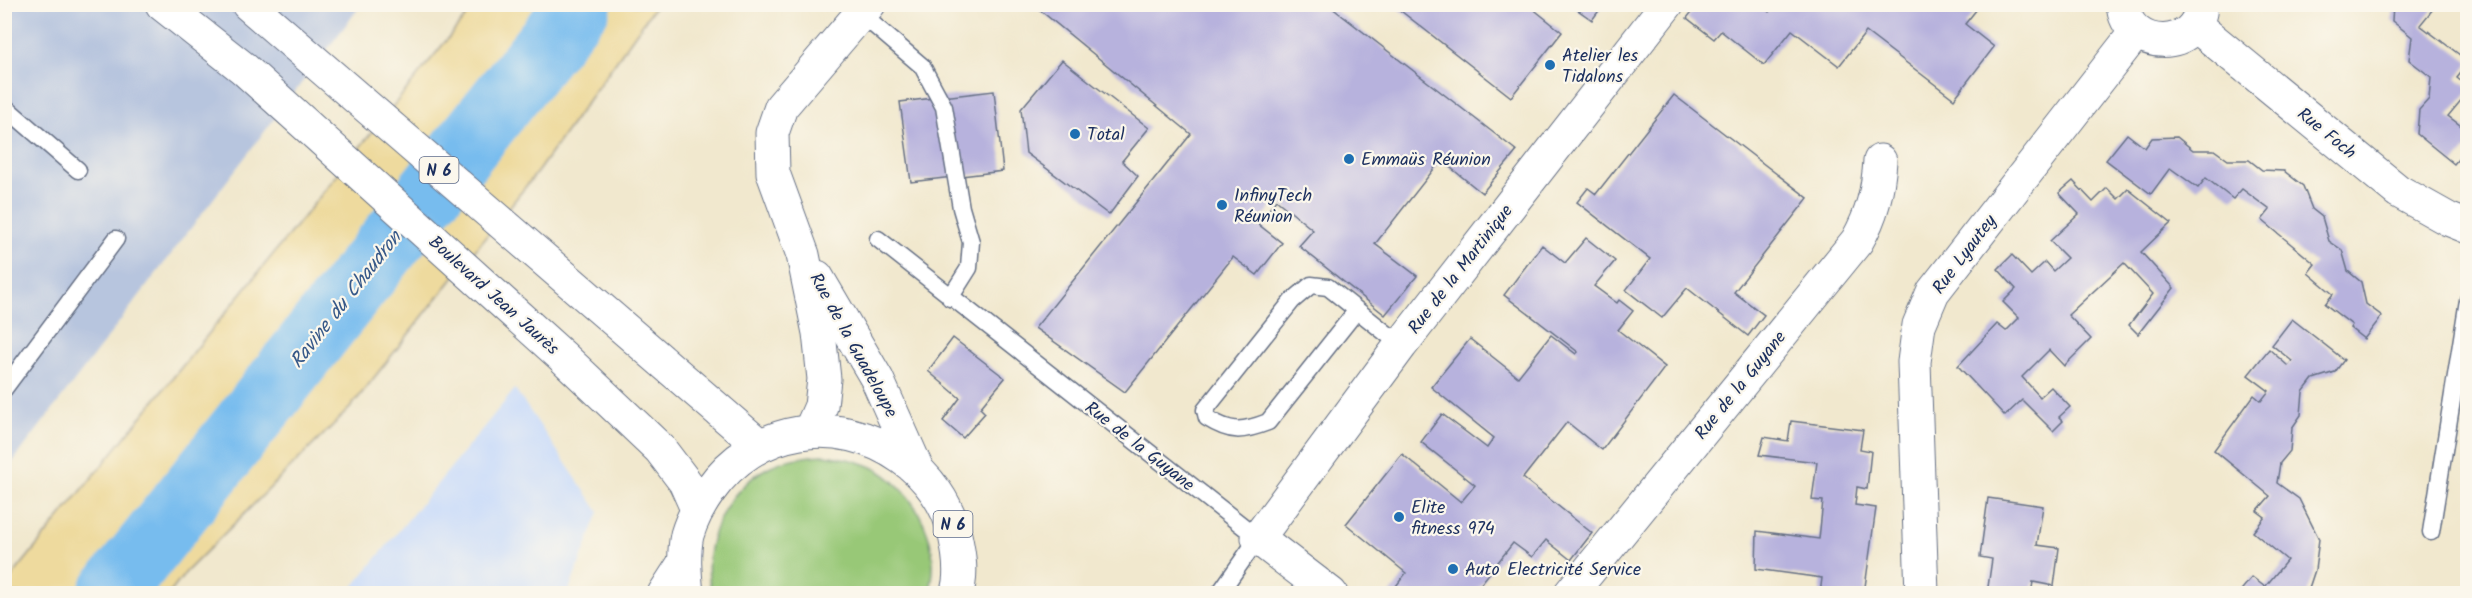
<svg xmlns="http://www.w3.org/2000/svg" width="2472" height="598" viewBox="0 0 2472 598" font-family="Kalam,sans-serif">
  <rect width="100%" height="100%" fill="#fbf7ec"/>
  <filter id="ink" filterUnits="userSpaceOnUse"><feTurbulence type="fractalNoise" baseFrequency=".0167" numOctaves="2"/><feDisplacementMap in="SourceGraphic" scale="12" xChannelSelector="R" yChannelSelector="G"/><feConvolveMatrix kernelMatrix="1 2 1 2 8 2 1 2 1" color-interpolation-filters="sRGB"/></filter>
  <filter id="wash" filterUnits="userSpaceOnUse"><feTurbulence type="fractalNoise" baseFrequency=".008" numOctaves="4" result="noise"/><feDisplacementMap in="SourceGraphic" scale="24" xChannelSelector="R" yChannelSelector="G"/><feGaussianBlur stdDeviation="1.35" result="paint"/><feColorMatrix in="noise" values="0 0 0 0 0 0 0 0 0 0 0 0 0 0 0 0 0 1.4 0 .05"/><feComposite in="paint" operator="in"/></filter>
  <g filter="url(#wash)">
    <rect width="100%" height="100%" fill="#f1e8ce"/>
    <polygon fill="#cadcf9" points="515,389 599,512 568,593 348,593"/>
    <polygon fill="#b7c5de" points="5,5 361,5 5,472"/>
    <path fill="#98c877" stroke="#5a7c6a" stroke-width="1.5" d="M825,455C843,458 862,461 878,470C918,495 943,547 929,593H712C698,545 726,488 771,466C788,458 806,456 825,455Z"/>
    <polygon fill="#eeda9e" stroke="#84847e" stroke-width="1.5" points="475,5 656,5 538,171 350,408 186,572 170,593 5,594 5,585"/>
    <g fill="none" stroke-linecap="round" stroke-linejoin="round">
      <polyline stroke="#77bcee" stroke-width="66" points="111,594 579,4"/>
    </g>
    <g id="blocks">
      <g fill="#b7b2dd">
        <polygon points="1036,4 1327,4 1517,151 1482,193 1441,160 1375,244 1417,276 1385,315 1299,246 1313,230 1276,200 1258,224 1282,243 1257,275 1233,257 1125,392 1035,328 1191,134 1035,6"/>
        <polygon points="1392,4 1527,4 1562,32 1511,97"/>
        <polygon points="1578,4 1604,4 1592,20 1575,8"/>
        <polygon points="1698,4 1759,4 1769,12 1775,4 1981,4 1965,24 1994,47 1954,99 1866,32 1839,66 1792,30 1764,65 1721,31 1714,39 1687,18"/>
        <polygon points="2393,4 2432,4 2430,6 2433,9 2420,25 2468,61 2468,64 2457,78 2468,87 2468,92 2448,116 2468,131 2468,147 2454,164 2417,134 2419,110 2429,99 2431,77 2409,60 2412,37 2392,21"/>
        <polygon points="1062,60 1149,128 1122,161 1138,176 1109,215 1026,153 1021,109"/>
        <polygon points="994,91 1003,171 911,182 900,102"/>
        <polygon points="1674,95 1808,198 1734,292 1764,315 1748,336 1687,288 1662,318 1626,290 1650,259 1577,202 1588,188 1596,194"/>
        <polygon points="2127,134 2145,148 2152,138 2177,137 2193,150 2214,150 2228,160 2249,160 2262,170 2284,171 2303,186 2312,209 2322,217 2329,241 2342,250 2348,271 2361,282 2366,304 2382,316 2364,339 2350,328 2352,325 2325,304 2333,294 2308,273 2315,264 2262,220 2270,210 2242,189 2233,199 2206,178 2198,188 2170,168 2151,194 2106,160"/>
        <polygon points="2073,181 2093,202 2107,188 2118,199 2128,189 2171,223 2141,252 2174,288 2138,334 2129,325 2153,294 2124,263 2068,315 2091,339 2064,366 2049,350 2022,377 2040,397 2051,387 2070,407 2059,417 2063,421 2053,431 2022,400 2005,416 1958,366 1997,324 2006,331 2019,318 2003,302 2016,289 1998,269 2012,255 2031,275 2045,262 2053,271 2067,258 2050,241 2079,214 2059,193"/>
        <polygon points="1586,238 1615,261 1594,286 1617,303 1619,300 1633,311 1618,330 1665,367 1602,450 1567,422 1523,478 1592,533 1571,560 1546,540 1532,557 1513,543 1473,594 1390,594 1406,573 1346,524 1402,454 1461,502 1475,485 1421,442 1442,414 1487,448 1494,438 1431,387 1470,339 1518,377 1551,335 1576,354 1578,352 1504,295 1542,245 1565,263"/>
        <polygon points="2292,319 2344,360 2335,372 2313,379 2303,392 2301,415 2292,428 2290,451 2280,463 2277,483 2299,499 2319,539 2315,570 2307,594 2238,594 2252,577 2265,587 2287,560 2253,532 2265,517 2257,511 2270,496 2214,450 2254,395 2261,401 2269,391 2248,375 2269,349 2288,366 2292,361 2272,345"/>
        <polygon points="953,338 1005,378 980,408 985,413 963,438 943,421 960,398 928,371"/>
        <polygon points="1791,421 1863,430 1860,449 1871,451 1867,489 1857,487 1855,505 1876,508 1864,594 1820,594 1822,578 1756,569 1757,531 1819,539 1823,501 1812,500 1817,462 1759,455 1764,437 1788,441"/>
        <polygon points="1988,498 2043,506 2037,545 2059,548 2054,586 2033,582 2031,594 1987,594 1992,559 1980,557"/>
      </g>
    </g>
  </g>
  <g filter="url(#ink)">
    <use href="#blocks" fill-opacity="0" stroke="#667085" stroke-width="1.5"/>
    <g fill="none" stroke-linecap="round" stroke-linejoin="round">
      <defs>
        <g id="service">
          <polyline points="861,14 922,66 944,107 961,208 971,242 969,268 950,298"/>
          <polyline points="4,106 78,170"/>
          <polyline points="878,239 1258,538 1219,594"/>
          <path d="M1357,310L1268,422C1242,432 1231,433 1207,418L1205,410L1292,301L1311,285L1328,287L1401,345"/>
          <polyline points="4,389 116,239"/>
          <polyline points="2431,532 2468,300"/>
        </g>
        <g id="minor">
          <path d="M2123,4C2126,52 2200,53 2201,4"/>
          <polyline points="2195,25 2398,191 2448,219 2468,227"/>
          <polyline points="1331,594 1258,538 1401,345 1667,4"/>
          <path d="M1570,594L1857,241C1872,215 1878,191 1880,161"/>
          <polyline points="1922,594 1914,362 1919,325 1933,292 2136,32"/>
        </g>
        <g id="tertiary">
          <polyline points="817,277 877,379 917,469"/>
          <polyline points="810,431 821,406 824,379 819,333 803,255 773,173 772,133 781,107 869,4"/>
        </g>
        <polyline id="secondary" points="664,594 684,563"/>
        <g id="primary">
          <polyline points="162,4 243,68 562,356 660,449 685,482 697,509"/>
          <polyline points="248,4 759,445"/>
          <path d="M687,594C685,574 683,554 687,535C692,518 700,504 710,490C755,426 838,413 902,458C928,476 948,504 955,535C959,553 963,576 956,594"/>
        </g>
      </defs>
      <use href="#service" stroke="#667085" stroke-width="19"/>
      <use href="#minor" stroke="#667085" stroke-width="35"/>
      <use href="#tertiary" stroke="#667085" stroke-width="35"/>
      <use href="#secondary" stroke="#667085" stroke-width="35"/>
      <use href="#primary" stroke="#667085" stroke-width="35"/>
      <use href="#service" stroke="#fff" stroke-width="16"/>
      <use href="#minor" stroke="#fff" stroke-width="33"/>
      <use href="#tertiary" stroke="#fff" stroke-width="33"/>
      <use href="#secondary" stroke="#fff" stroke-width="33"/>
      <use href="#primary" stroke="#fff" stroke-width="33"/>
    </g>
  </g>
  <g fill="#1f6fb2" stroke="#fbf7ec" stroke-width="2">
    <circle cx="1550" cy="65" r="6"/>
    <circle cx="1075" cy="134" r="6"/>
    <circle cx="1349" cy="159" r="6"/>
    <circle cx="1222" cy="205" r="6"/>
    <circle cx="1399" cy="517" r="6"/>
    <circle cx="1453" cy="569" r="6"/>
  </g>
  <g text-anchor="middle" stroke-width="4.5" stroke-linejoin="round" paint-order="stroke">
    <g fill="#fbf7ec" stroke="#5e6b89" stroke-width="1.5">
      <rect x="419.5" y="157" width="39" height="26" rx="4.5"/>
      <rect x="933.5" y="511" width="39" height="26" rx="4.5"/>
    </g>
    <g font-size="16" font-weight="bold" fill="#1b2f5e">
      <text x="439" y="176">N 6</text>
      <text x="953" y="530">N 6</text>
    </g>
    <g font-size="18" fill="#1b2f5e" stroke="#fbf7ec" text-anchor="start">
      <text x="1562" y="61">Atelier les<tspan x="1562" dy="21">Tidalons</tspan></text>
      <text x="1087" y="140">Total</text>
      <text x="1361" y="165">Emmaüs Réunion</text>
      <text x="1234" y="201">InfinyTech<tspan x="1234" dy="21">Réunion</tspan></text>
      <text x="1411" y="513">Elite<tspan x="1411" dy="21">fitness 974</tspan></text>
      <text x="1465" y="575">Auto Electricité Service</text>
    </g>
    <g font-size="18" fill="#1b2f5e" stroke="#fbf7ec">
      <text transform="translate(2327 133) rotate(39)" y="6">Rue Foch</text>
      <text transform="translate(1964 254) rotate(-53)" y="6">Rue Lyautey</text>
      <text transform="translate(1460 269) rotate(-52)" y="6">Rue de la Martinique</text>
      <text transform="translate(494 295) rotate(42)" y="6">Boulevard Jean Jaurès</text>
      <text transform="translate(854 345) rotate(61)" y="6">Rue de la Guadeloupe</text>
      <text transform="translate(1740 385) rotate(-51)" y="6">Rue de la Guyane</text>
      <text transform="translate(1140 446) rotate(38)" y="6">Rue de la Guyane</text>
    </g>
    <g font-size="20" font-style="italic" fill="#375989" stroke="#fbf7ec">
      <text transform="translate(345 299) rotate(-52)" y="7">Ravine du Chaudron</text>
    </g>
  </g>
  <rect width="2472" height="598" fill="none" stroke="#fbf7ec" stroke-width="24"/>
</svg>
